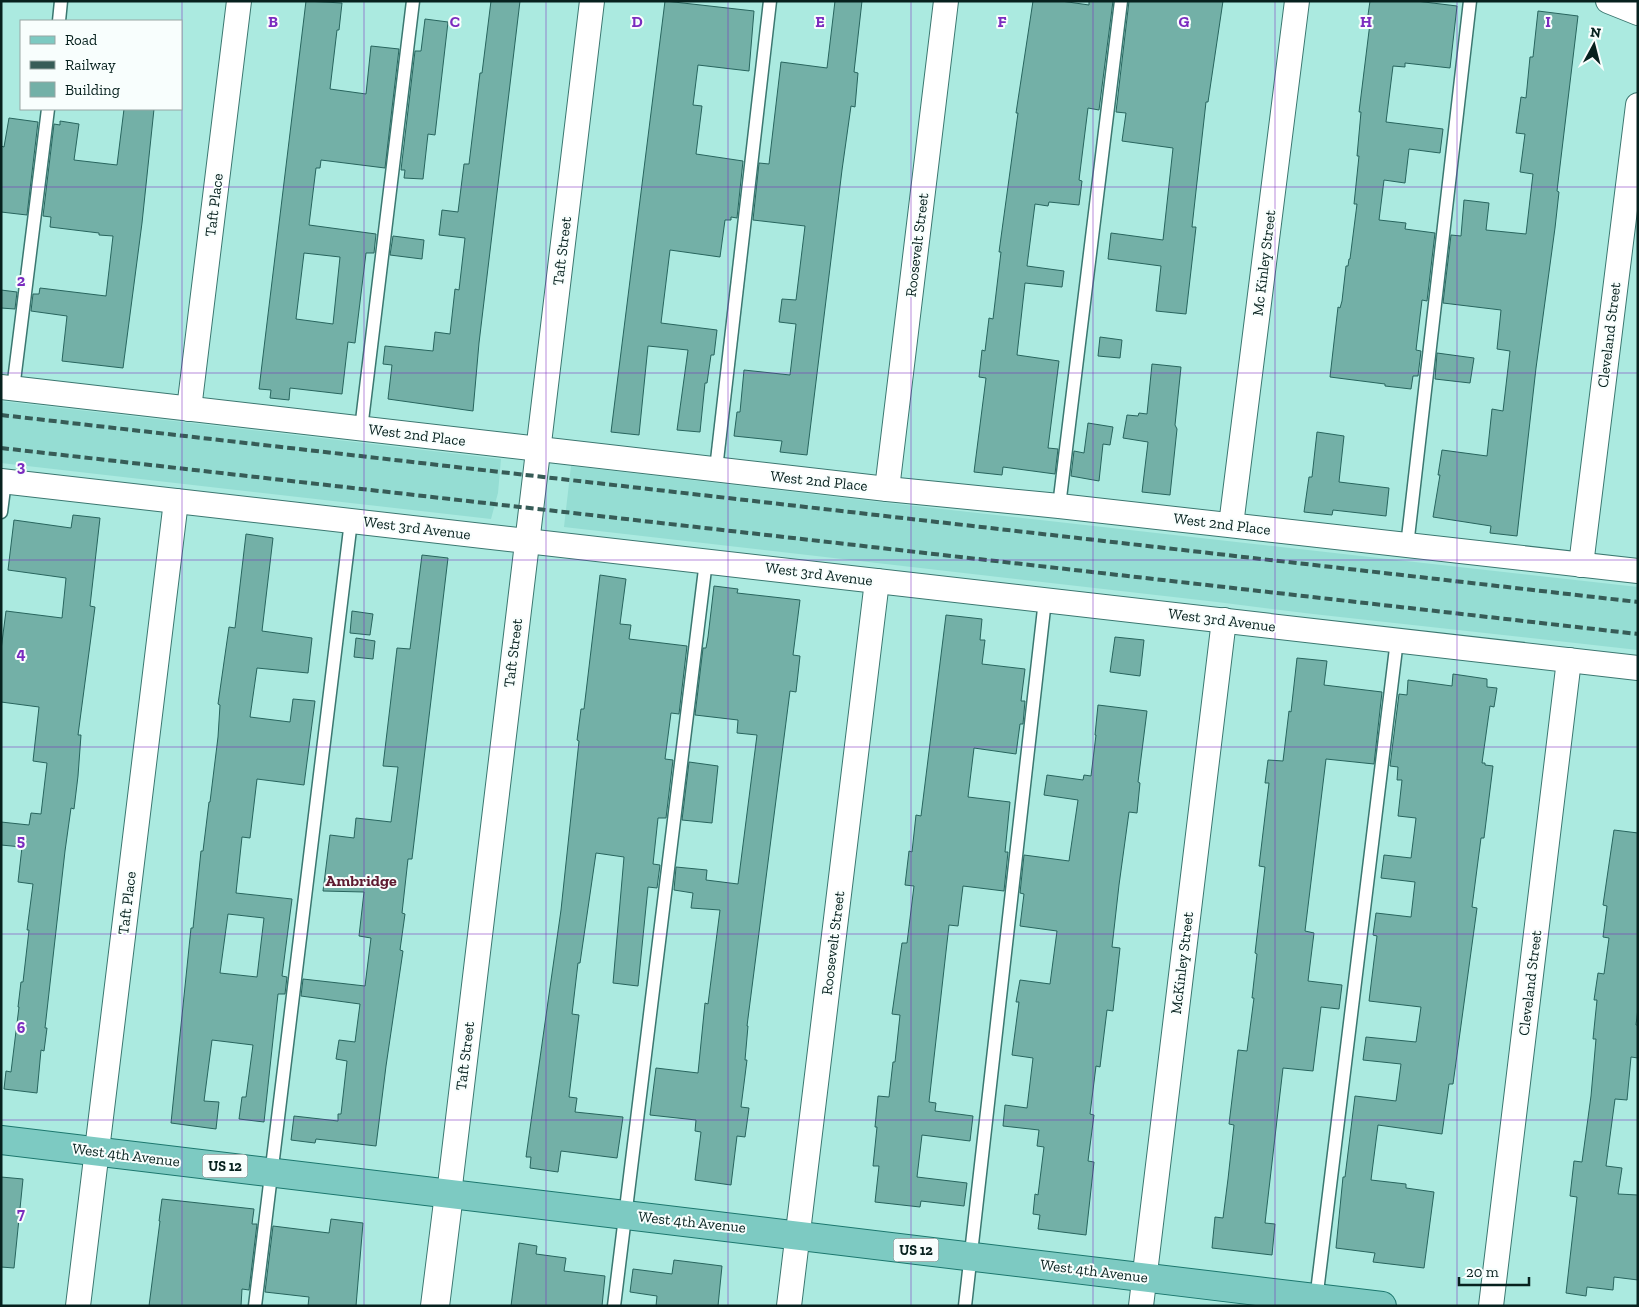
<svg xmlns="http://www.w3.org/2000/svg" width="1639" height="1307" viewBox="0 0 1639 1307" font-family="'Zilla Slab',serif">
  <rect width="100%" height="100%" fill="#abeae0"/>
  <g fill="#95ddd3">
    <polygon points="1,401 501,459 498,493 491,519 1,463"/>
    <polygon points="571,466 853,499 1638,587 1638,650 1313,614 1217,602 564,527"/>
  </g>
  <g fill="#73b0a7" stroke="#28655e" fill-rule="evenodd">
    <path d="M306,1L342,3L339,30H337L330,89L366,94L371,46L399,49L385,168L321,160L320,168H316L309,225L376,234L374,253H366L355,343L348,342L342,394L290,388L289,400L270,398L271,390L259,389ZM304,253L340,257L333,324L296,319Z"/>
    <polygon points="491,1 520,1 479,343 473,411 388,399 392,365 383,364 385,346 433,351 435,332 450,334 455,289 459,290 465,238 439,235 442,210 458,212 464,164 469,164 480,73 482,73"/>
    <polygon points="665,1 754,11 749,71 698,65 693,105 702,106 696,154 743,161 737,218 731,217 731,220 725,220 720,257 670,250 661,323 717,330 714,355 711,355 707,383 705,383 700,432 677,430 688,350 648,346 639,435 611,432"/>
    <polygon points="835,1 862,1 854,72 858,73 855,107 851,106 842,170 807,455 780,452 782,441 734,436 737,412 740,412 744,370 790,375 796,324 779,322 782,299 796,300 805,226 753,220 759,163 769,164 781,62 827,68"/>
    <polygon points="1033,1 1061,1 1089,5 1089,1 1113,1 1099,110 1088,108 1079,180 1082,181 1079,205 1049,202 1048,206 1035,204 1027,266 1064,271 1062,287 1025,283 1017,355 1059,361 1048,448 1058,449 1055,474 1003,467 1002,475 974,472 986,378 979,377 982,350 985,351 989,318 993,319 1001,252 999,252 1018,113 1016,113"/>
    <polygon points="1129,1 1223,1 1208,102 1206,102 1198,173 1192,227 1196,227 1186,314 1156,311 1161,266 1108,259 1111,233 1163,240 1173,148 1122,141 1126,113 1116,112"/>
    <polygon points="1370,1 1416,1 1457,6 1450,68 1405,63 1405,67 1393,66 1386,122 1443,129 1440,153 1409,149 1405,183 1384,180 1379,220 1406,223 1405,229 1435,233 1427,301 1422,300 1416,350 1421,351 1418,376 1413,376 1411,389 1385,386 1385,384 1330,377 1338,307 1340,308 1342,301 1346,266 1348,266 1349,259 1350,259 1357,204 1354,204 1359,156 1357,156 1361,112 1359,112 1370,23 1367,22"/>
    <polygon points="1538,11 1578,16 1557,191 1559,192 1555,228 1536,368 1517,536 1490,533 1491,526 1433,517 1440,475 1438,475 1442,450 1487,456 1492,409 1503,411 1510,351 1497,349 1501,310 1443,303 1451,235 1461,236 1464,200 1489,203 1486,230 1526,234 1533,174 1520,172 1525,134 1516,133 1521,97 1526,98 1530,57 1533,57"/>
    <polygon points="425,19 448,22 435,135 428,134 423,179 404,178 405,170 401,170 415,51 421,51"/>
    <polygon points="124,109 154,109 142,223 123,368 62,361 67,316 31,311 33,294 39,294 40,288 106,296 113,236 99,235 99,233 50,227 51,217 43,216 54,124 60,125 60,121 79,124 74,160 117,165"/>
    <polygon points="9,118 38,122 27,215 1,212 1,146 4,147"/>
    <polygon points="393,236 424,240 422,259 390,255"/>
    <polygon points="1,290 17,292 15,309 1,308"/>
    <polygon points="1100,337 1122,340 1120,358 1098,356"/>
    <polygon points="1437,353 1474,358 1470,383 1435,379"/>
    <polygon points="1152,364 1181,367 1175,425 1177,429 1170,495 1142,492 1148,442 1123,438 1127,415 1138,416 1139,413 1147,414"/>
    <polygon points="1088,423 1113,427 1110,445 1103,444 1099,481 1071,476 1074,451 1084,453"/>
    <polygon points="1317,432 1344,436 1339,482 1389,488 1386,516 1333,510 1332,515 1304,512 1309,477 1312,477"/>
    <polygon points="73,515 100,518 90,606 95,607 78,735 81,735 78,776 74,809 71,808 65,851 45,1028 47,1028 44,1051 41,1050 37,1093 4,1089 6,1071 11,1072 19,1007 18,1007 21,982 23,982 29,930 27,930 33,884 18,882 22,847 1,845 1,822 29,825 31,813 41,814 47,763 33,761 39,707 1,702 1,650 6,611 62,618 66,578 8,570 14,520 71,528"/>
    <path d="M246,534L273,538L262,631L312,638L308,673L257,668L250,717L290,722L293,699L315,701L304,785L257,779L250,838L242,837L236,893L292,899L282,976L287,977L285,994H278L264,1122L239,1119L242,1097H246L253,1045L212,1040L204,1101L219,1102L216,1129L171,1123L191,928H193L201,851H203L209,802H210L218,737L220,705L218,704L229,627L235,628ZM228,914L264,918L257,977L220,973Z"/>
    <polygon points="422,555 448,558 412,859 408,859 402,913 405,914 400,950 403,951 386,1066 376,1146 316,1139 315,1143 291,1140 294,1116 338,1121 338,1114 341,1114 347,1061 336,1059 339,1040 355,1042 360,1004 301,996 303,979 365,986 371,938 359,936 364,892 323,891 330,835 354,838 356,818 391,822 398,767 383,766 397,648 410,649"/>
    <polygon points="600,575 626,579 620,624 631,625 629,639 687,646 679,714 671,713 665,759 673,760 666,818 658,818 653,864 660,865 657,888 648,887 638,986 613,983 624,857 596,853 580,963 578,963 572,1014 579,1015 569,1097 577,1098 575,1112 623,1117 617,1158 561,1151 558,1172 530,1168 531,1157 526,1157 561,910 579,741 577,740 581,709 584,709"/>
    <polygon points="714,586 738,589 737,593 800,600 793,655 800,656 796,692 790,691 747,1026 748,1026 745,1060 747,1060 741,1107 749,1108 745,1137 737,1136 731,1185 695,1180 701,1132 695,1131 696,1120 650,1115 656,1068 698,1073 705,1003 708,1004 720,910 691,908 693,893 674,890 676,867 707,870 706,880 738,884 757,735 737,733 738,720 695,715 703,648 706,648 708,637"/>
    <polygon points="352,611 373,614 370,635 350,633"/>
    <polygon points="946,615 982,619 980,640 985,640 982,664 1025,669 1021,701 1025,701 1023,724 1020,724 1016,754 974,748 968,797 1010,802 1005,852 1008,852 1004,891 963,886 958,926 949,925 929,1102 936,1103 935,1111 973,1116 970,1141 922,1135 917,1177 967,1183 964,1206 921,1201 920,1207 875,1202 879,1166 873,1166 877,1127 875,1127 878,1096 889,1097 893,1062 895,1062 900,1015 892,1014 902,943 907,943 914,886 905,885 909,851 912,852 916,815 921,816"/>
    <polygon points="1115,637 1144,640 1140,676 1110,672"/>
    <polygon points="356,638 375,641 373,659 354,657"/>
    <polygon points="1297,658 1327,661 1324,685 1382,692 1374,764 1326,759 1305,931 1314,933 1308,981 1342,985 1339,1009 1321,1007 1313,1071 1283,1068 1265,1223 1275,1224 1272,1255 1212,1248 1215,1217 1223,1218 1228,1179 1234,1125 1229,1124 1238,1050 1247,1051 1254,998 1252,998 1257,954 1255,953 1265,867 1259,866 1269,783 1265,783 1268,760 1283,761 1289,711 1291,712"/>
    <polygon points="1453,674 1487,679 1487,687 1497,688 1494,707 1490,706 1482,763 1485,763 1485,765 1493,766 1484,838 1481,838 1472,907 1477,908 1453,1084 1449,1084 1442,1134 1378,1125 1371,1180 1406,1184 1406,1188 1434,1192 1424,1268 1373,1262 1375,1253 1336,1248 1343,1177 1345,1177 1355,1096 1396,1101 1401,1064 1363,1060 1366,1037 1416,1042 1421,1007 1369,1001 1377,936 1373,935 1376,913 1411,917 1415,882 1381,878 1384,855 1411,858 1416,818 1398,816 1402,780 1397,780 1398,767 1390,766 1399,694 1407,695 1408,680 1452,686"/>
    <polygon points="1098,705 1147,711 1138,782 1140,783 1137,813 1129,812 1119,885 1112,947 1120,948 1113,1011 1107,1010 1100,1067 1096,1066 1090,1114 1094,1115 1088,1161 1094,1162 1086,1235 1038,1229 1040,1215 1033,1214 1035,1194 1038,1195 1044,1147 1037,1146 1039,1130 1003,1126 1005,1105 1027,1108 1033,1058 1012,1055 1019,1002 1016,1002 1020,980 1050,984 1057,931 1020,926 1024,894 1020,893 1024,855 1069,861 1078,800 1044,795 1047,775 1083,780 1084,775 1091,776 1096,735 1095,735"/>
    <polygon points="689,762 718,766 712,823 682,820"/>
    <polygon points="1614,830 1638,833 1638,1008 1636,1025 1638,1025 1638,1058 1631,1057 1627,1100 1615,1099 1606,1166 1622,1168 1618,1194 1638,1195 1638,1280 1614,1277 1613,1290 1587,1287 1586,1296 1566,1293 1577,1197 1570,1196 1574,1161 1582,1162 1591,1096 1596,1039 1593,1039 1597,1000 1594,1000 1598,973 1604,974 1609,938 1603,937 1607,906 1603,905"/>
    <polygon points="1,1177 23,1179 14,1268 1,1267"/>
    <polygon points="162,1199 254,1209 252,1224 257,1224 249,1290 242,1289 241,1306 149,1306 160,1221 159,1221"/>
    <polygon points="331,1219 363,1223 356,1306 308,1306 309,1297 265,1292 273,1226 329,1233"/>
    <polygon points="519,1243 537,1246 536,1254 566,1258 564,1271 605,1276 602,1306 511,1306"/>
    <polygon points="674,1260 722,1266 718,1306 656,1306 657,1296 630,1292 633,1269 672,1274"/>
  </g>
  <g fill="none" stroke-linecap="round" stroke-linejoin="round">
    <defs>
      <g id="lane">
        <polyline points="59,21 61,1"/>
        <polyline points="13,389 48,109"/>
        <polyline points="361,429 413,1"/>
        <polyline points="716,469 770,1"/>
        <polyline points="1059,506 1121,1"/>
        <polyline points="1,512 5,481"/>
        <polyline points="1407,546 1470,1"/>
        <polyline points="1316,1300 1397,640"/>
        <polyline points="255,1306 351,521"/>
        <polyline points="614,1306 706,561"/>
        <polyline points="965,1306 1045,600"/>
      </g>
      <g id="street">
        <polyline points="1608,1 1638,13"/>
        <polyline points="1,387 887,489 1059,506 1638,571"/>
        <polyline points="189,409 239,1"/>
        <polyline points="1,481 1638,668"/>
        <polyline points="887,489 946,1"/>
        <polyline points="1231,525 1297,1"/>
        <polyline points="1581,565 1638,105"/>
        <polyline points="449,1194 592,1"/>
        <polyline points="78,1306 176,501"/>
        <polyline points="789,1306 877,581"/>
        <polyline points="1141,1306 1224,620"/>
        <polyline points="1491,1306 1569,660"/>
      </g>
      <polyline id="secondary" points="435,1306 449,1194"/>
      <polyline id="primary" points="1,1140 1382,1306"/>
    </defs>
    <use href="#lane" stroke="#3b7770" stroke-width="15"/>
    <use href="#street" stroke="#3b7770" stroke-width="26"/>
    <use href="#secondary" stroke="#3b7770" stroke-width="30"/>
    <use href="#primary" stroke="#1c776e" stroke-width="30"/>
    <use href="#lane" stroke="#fff" stroke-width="12"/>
    <use href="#street" stroke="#fff" stroke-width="24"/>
    <use href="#secondary" stroke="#fff" stroke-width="28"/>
    <use href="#primary" stroke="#7dcac2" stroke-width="28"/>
    <g stroke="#375c57" stroke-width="4" stroke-dasharray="8 4" stroke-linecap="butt">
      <polyline points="1,415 1638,602"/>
      <polyline points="1,448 1638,634"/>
    </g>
  </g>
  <path fill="none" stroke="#7b2cbf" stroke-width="1" stroke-opacity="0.55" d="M182,1V1306M364,1V1306M546,1V1306M728,1V1306M911,1V1306M1093,1V1306M1275,1V1306M1457,1V1306M1,187H1638M1,373H1638M1,560H1638M1,747H1638M1,934H1638M1,1120H1638"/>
  <g text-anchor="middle" stroke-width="4" stroke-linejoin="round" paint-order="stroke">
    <g fill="#f8fefd" stroke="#4f6361" stroke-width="1">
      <rect x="202.5" y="1154.5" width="45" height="23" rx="4"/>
      <rect x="893.5" y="1238.5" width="45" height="23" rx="4"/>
    </g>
    <g font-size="14" font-weight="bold" fill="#07211e">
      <text x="225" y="1171">US 12</text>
      <text x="916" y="1255">US 12</text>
    </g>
    <g font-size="15" fill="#07211e" stroke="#f8fefd">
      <text transform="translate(214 205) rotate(-83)" y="5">Taft Place</text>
      <text transform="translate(917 245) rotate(-83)" y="5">Roosevelt Street</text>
      <text transform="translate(562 251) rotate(-83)" y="5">Taft Street</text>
      <text transform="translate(1264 263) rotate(-83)" y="5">Mc Kinley Street</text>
      <text transform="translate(1609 335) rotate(-83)" y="5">Cleveland Street</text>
      <text transform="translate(417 435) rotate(7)" y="5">West 2nd Place</text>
      <text transform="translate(819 481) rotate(6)" y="5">West 2nd Place</text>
      <text transform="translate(1222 524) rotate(7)" y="5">West 2nd Place</text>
      <text transform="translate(417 528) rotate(7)" y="5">West 3rd Avenue</text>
      <text transform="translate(819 574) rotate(7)" y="5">West 3rd Avenue</text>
      <text transform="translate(1222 620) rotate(7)" y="5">West 3rd Avenue</text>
      <text transform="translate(513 653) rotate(-83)" y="5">Taft Street</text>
      <text transform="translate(127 903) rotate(-83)" y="5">Taft Place</text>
      <text transform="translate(833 943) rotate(-83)" y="5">Roosevelt Street</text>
      <text transform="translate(1182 963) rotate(-83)" y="5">McKinley Street</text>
      <text transform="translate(1530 983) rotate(-83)" y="5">Cleveland Street</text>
      <text transform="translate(465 1056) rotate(-83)" y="5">Taft Street</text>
      <text transform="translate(126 1155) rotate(7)" y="5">West 4th Avenue</text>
      <text transform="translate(692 1222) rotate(6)" y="5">West 4th Avenue</text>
      <text transform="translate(1094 1271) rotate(7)" y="5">West 4th Avenue</text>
    </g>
    <g font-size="16" font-weight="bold" fill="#5e1a30" stroke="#f8fefd">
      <text x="361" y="886">Ambridge</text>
    </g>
  </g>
  <g font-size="16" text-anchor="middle" font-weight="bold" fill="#7b2cbf" stroke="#f8fefd" stroke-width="4" stroke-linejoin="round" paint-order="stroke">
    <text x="273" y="27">B</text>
    <text x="455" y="27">C</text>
    <text x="637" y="27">D</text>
    <text x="820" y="27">E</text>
    <text x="1002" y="27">F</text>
    <text x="1184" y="27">G</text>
    <text x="1366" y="27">H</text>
    <text x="1548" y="27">I</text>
    <text x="21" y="286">2</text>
    <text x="21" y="472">3</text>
    <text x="21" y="659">4</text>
    <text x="21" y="846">5</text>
    <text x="21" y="1033">6</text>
    <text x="21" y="1219">7</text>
  </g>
  <rect width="1639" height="1307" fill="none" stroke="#07211e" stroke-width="5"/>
  <rect x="20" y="20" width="162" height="90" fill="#f8fefd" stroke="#98a6a4"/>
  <rect x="30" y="36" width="25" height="8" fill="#7dcac2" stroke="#98a6a4"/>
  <text x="65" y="45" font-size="15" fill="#07211e">Road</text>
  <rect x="30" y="61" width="25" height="8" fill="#375c57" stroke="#98a6a4"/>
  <text x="65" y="70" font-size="15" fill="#07211e">Railway</text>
  <rect x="30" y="82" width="25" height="15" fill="#73b0a7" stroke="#98a6a4"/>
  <text x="65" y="95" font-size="15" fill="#07211e">Building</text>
  <g transform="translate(1594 45) rotate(7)" stroke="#f8fefd" stroke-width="4" paint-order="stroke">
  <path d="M0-4L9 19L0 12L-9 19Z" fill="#07211e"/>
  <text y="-8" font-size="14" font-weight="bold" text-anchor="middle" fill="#07211e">N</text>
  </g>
  <path d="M1459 1277v8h70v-8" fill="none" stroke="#07211e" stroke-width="2.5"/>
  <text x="1466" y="1277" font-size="15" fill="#07211e" stroke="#f8fefd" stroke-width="4" paint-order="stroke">20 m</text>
</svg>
